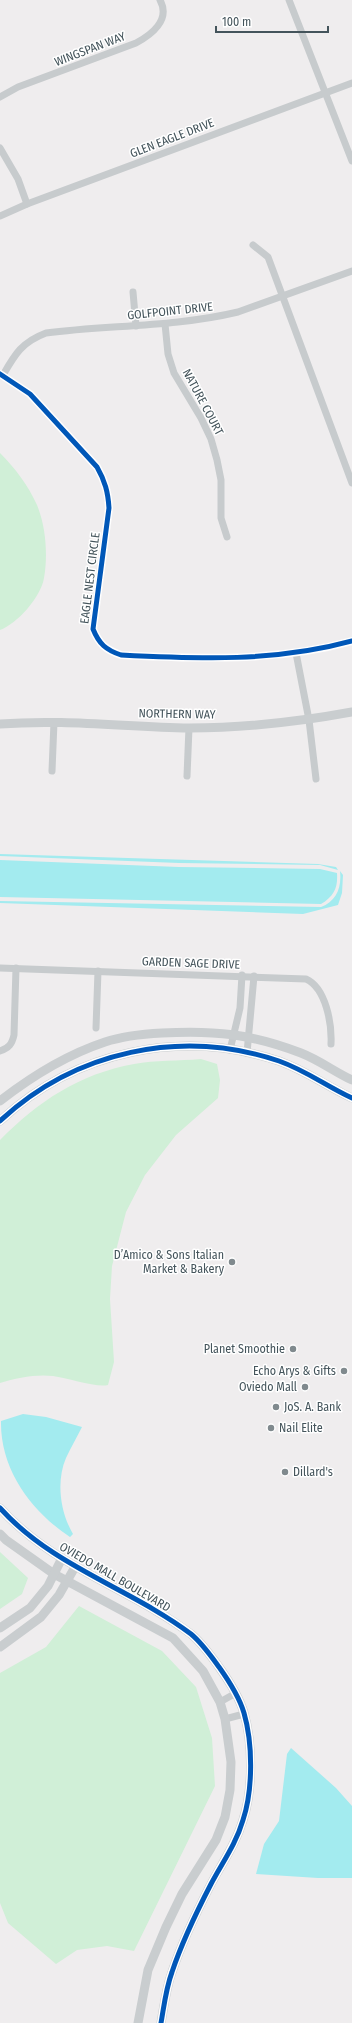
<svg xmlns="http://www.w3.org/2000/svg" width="352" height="2023" viewBox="0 0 352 2023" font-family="'Fira Sans Condensed',sans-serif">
  <rect width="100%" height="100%" fill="#efedee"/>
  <g fill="#d0efd7">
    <path d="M0,453C15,468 28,485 37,505C46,527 48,555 44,578C41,597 17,624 0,630Z"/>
    <path d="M201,1059L217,1064L220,1080L218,1098L176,1135L145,1175L126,1212L112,1266L110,1299L114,1362L108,1385C97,1388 68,1378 53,1376C35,1374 17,1378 0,1383V1140C39,1101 79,1074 134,1064C155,1060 179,1061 201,1059Z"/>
    <polygon points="0,1552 28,1578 22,1594 0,1609"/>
    <polygon points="79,1606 162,1651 196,1687 212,1738 215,1786 134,1951 107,1946 77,1950 56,1964 8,1923 0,1903 0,1673 46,1647"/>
  </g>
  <g fill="#a3ebef">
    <polygon points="0,854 318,864 336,867 338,870 320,865 179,863 0,856"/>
    <path d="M0,860L179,867L320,869L337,873C338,888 334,896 321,904L0,897Z"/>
    <path d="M340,871L343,875L342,893L338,905L303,914L0,903V901L321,907C336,901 342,888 340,871Z"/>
    <path d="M23,1414L46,1417L82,1427C77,1437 71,1447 66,1458C56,1481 60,1512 73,1534L70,1537C32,1512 0,1470 1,1421Z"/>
    <polygon points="291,1748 336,1788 352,1806 352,1878 318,1878 256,1874 264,1844 279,1821 287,1754"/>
  </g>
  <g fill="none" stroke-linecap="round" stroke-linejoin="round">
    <g stroke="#c7cbcd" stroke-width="7">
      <polyline points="289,0 352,161"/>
      <path d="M0,97L18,87L136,43C151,35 171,20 160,0"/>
      <polyline points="0,148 18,179 27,204"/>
      <polyline points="0,216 27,204 352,83"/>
      <polyline points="253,245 268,257 352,483"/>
      <polyline points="133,292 136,326"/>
      <polyline points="165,324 168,354 174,373 201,418 211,439 217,460 221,480 221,518 227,537"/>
      <path d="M0,374L30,394L97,467C105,481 108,492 109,508L93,629C99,644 106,650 121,655C199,659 276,662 352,641"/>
      <path d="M3,375C15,354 22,342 46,333C110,325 175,327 238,312L352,271"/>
      <polyline points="296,653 309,720 316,779"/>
      <polyline points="52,771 54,722"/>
      <polyline points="187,776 189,728"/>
      <path d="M0,968L306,979C326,988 332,1024 331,1044"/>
      <polyline points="96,1028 98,971"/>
      <polyline points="230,1050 240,1008 242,975"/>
      <path d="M0,1051C9,1048 12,1044 14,1035L16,968"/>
      <polyline points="247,1053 254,976"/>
      <polyline points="220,1702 236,1693"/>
      <polyline points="225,1719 244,1714"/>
    </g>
    <g stroke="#c9cdcf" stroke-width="9">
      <path d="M0,724C63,719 126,727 189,728C244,728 298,722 352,712"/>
      <path d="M0,1101C32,1076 66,1055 105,1042C123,1036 143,1034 162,1033C214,1030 252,1034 301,1053C319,1060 335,1072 352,1080"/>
      <path d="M0,1121C75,1051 181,1028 279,1061C307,1071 326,1086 352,1098"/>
      <path d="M0,1508C53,1567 130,1588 191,1634C202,1643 211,1656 219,1667C229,1681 239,1696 244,1713C253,1744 253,1790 243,1820C236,1844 222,1863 211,1884C196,1913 182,1942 172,1972C166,1988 164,2006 161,2023"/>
      <polyline points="0,1534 6,1540 54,1574 173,1638 203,1671 220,1702 225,1719 231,1762 230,1790 225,1817 216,1840 182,1894 166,1927 148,1970 138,2023"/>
      <polyline points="0,1628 30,1608 48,1586 61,1560"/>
      <polyline points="0,1647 41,1617 59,1595 75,1567"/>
    </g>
    <defs>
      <g id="cycleway">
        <path d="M0,374L30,394L97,467C105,481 108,492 109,508L93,629C99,644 106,650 121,655C199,659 276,662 352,641"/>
        <path d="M0,1121C75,1051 181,1028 279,1061C307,1071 326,1086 352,1098"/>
        <path d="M0,1508C53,1567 130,1588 191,1634C202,1643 211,1656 219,1667C229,1681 239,1696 244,1713C253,1744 253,1790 243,1820C236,1844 222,1863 211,1884C196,1913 182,1942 172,1972C166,1988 164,2006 161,2023"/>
      </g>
    </defs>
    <use href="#cycleway" stroke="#fff" stroke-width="8"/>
    <use href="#cycleway" stroke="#0057b8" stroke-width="5"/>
  </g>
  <g fill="#808a8e" stroke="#fff" stroke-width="1.5">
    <circle cx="232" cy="1262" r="4"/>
    <circle cx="293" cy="1349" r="4"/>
    <circle cx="344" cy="1371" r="4"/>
    <circle cx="305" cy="1387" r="4"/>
    <circle cx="276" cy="1407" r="4"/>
    <circle cx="271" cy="1428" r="4"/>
    <circle cx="285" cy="1472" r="4"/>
  </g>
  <g text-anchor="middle" stroke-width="3" stroke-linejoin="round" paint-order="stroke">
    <g font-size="12" fill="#44545b" stroke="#fff">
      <text transform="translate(90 49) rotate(-21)" y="4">WINGSPAN WAY</text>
      <text transform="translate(172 138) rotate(-21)" y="4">GLEN EAGLE DRIVE</text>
      <text transform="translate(170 311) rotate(-6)" y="4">GOLFPOINT DRIVE</text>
      <text transform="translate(203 402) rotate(62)" y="4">NATURE COURT</text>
      <text transform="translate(90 578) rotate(-83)" y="4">EAGLE NEST CIRCLE</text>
      <text transform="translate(177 714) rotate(1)" y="4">NORTHERN WAY</text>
      <text transform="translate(191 963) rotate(2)" y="4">GARDEN SAGE DRIVE</text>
      <text transform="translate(115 1577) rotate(30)" y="4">OVIEDO MALL BOULEVARD</text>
    </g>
    <g font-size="12" fill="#44545b" stroke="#fff" text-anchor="end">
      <text x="224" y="1259">D’Amico &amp; Sons Italian<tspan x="224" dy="14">Market &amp; Bakery</tspan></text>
      <text x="285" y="1353">Planet Smoothie</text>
      <text x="336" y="1375">Echo Arys &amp; Gifts</text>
      <text x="297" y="1391">Oviedo Mall</text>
      <text x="284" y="1411" text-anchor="start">JoS. A. Bank</text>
      <text x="279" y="1432" text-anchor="start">Nail Elite</text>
      <text x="293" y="1476" text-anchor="start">Dillard's</text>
    </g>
  </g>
  <path d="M216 26v6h112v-6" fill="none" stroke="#44545b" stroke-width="2"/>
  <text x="222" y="26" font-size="12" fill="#44545b" stroke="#ffffff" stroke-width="3" paint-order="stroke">100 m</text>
</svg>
